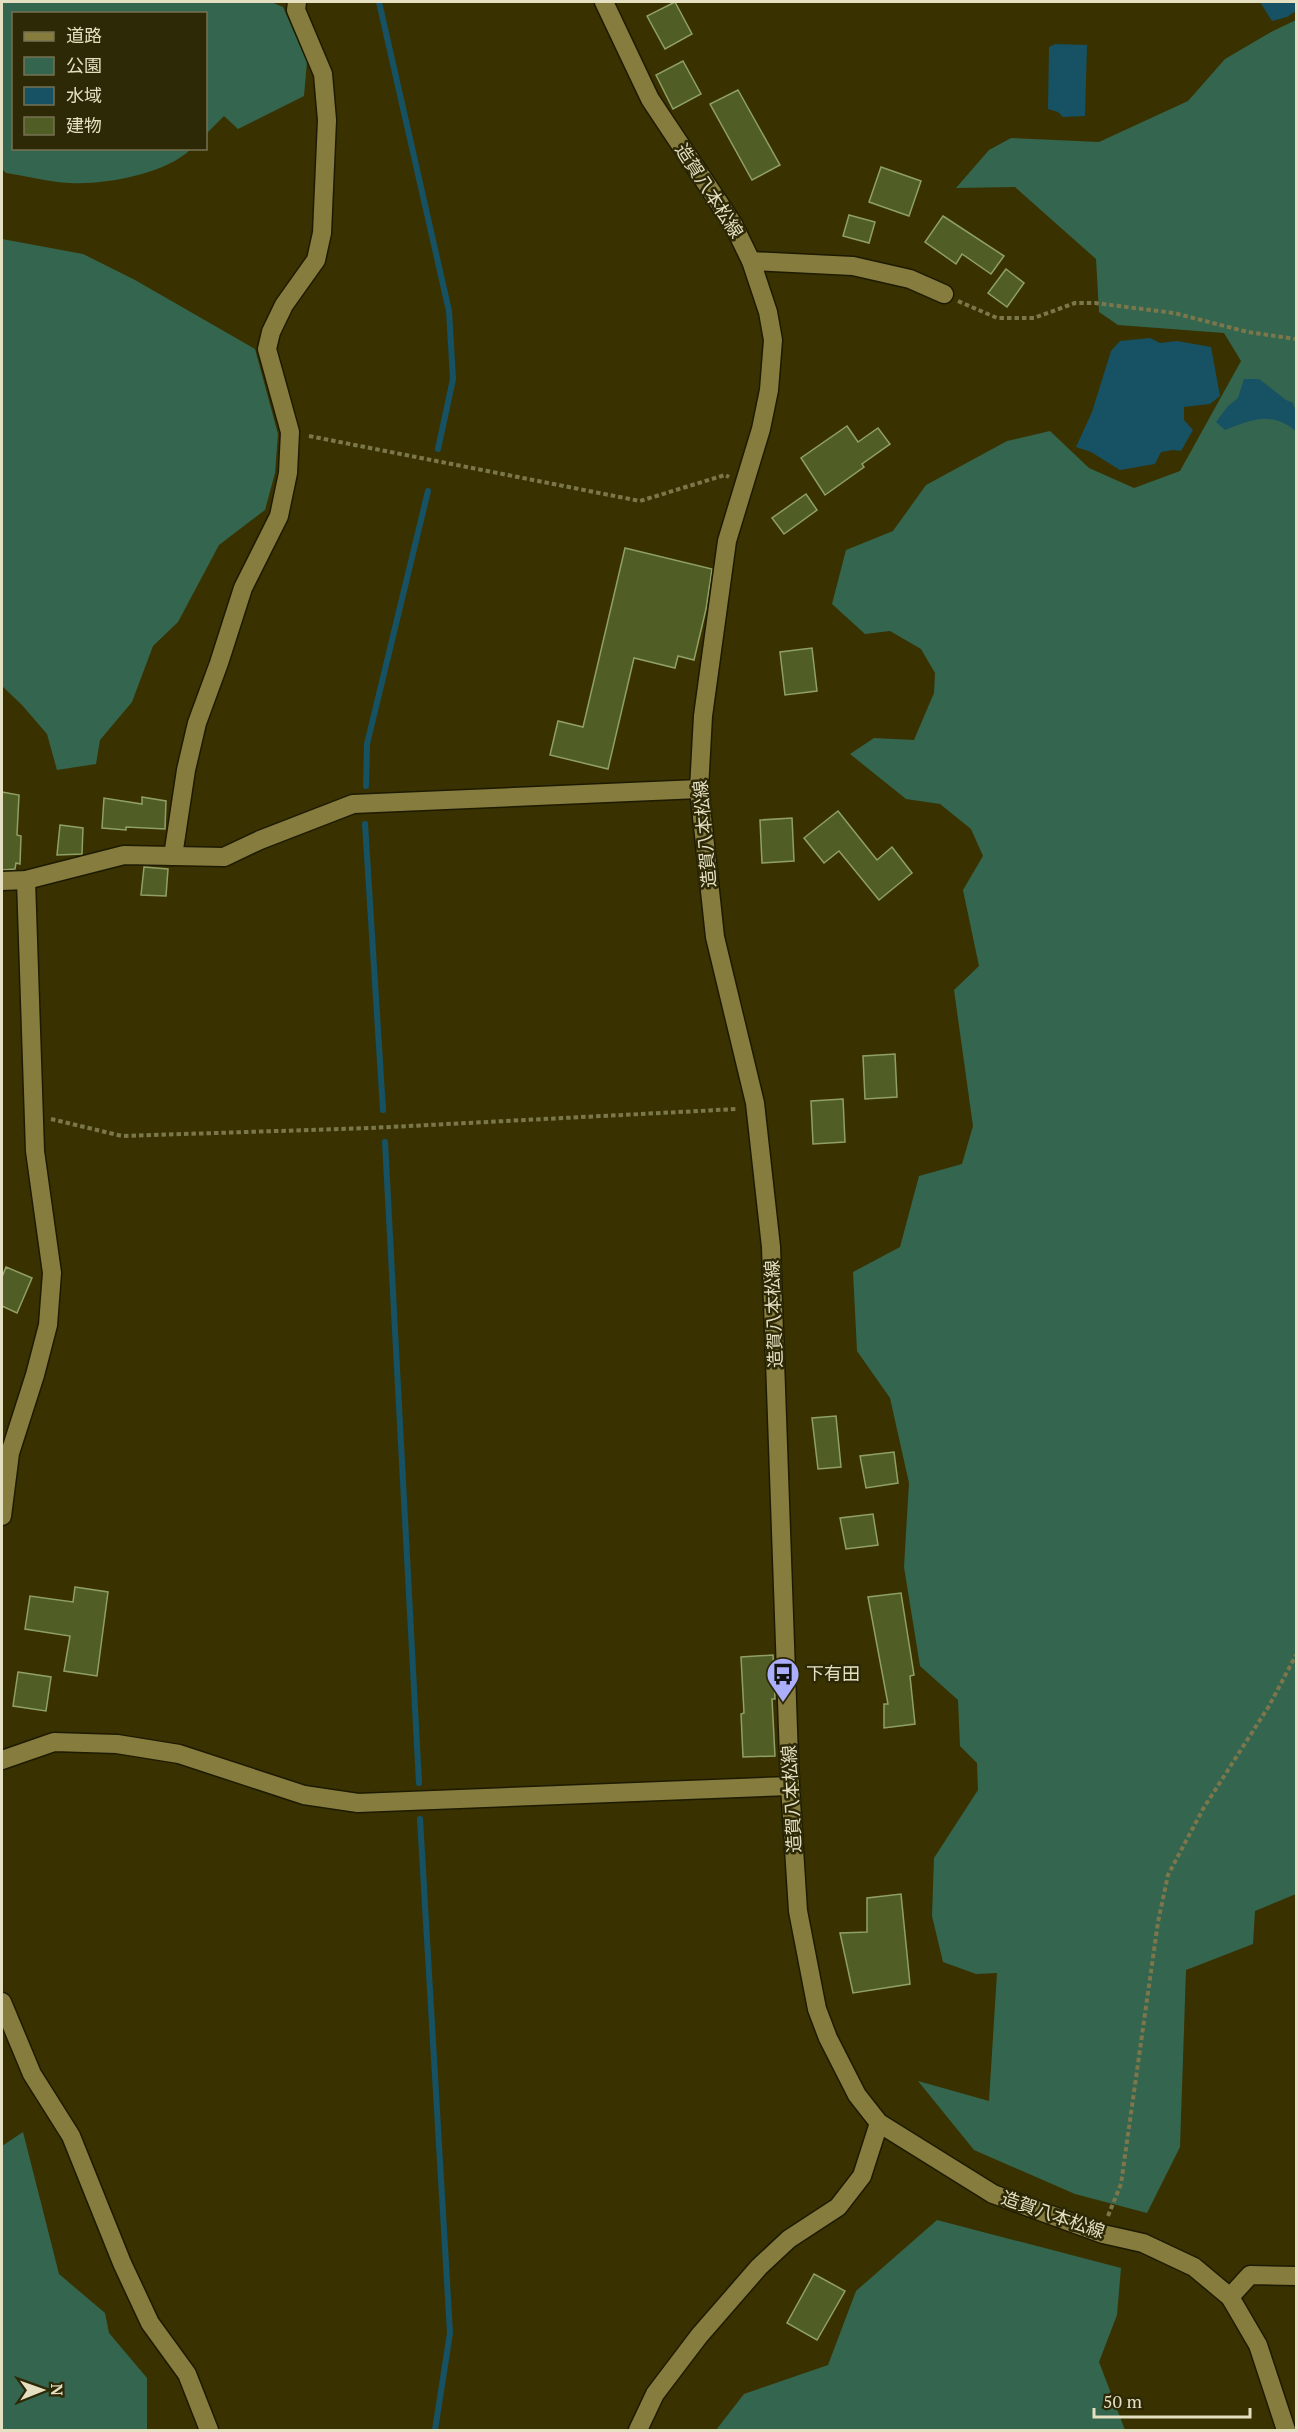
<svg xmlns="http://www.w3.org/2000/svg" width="1298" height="2432" viewBox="0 0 1298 2432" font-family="'PT Serif','Noto Sans JP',serif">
  <rect width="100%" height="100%" fill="#393200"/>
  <g fill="#34654e">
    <path d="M2,2H271L283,7L307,61L304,96L238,129L224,116L206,134V14H14V148L191,149C166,174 104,185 70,183C49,182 27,176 6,173L2,169Z"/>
    <polygon points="1296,20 1296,1894 1255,1911 1253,1944 1186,1970 1180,2147 1147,2213 1075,2194 974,2150 918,2081 989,2101 997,1973 976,1974 943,1962 932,1916 934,1858 978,1790 977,1763 960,1746 958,1700 920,1666 904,1567 909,1483 890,1398 857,1351 853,1272 900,1247 919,1176 962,1164 973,1126 954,990 979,966 963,890 983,856 971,829 940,804 906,799 850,754 874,738 914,740 934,693 935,673 921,649 890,631 865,634 832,604 846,550 893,531 926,485 1007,441 1050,431 1089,468 1134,488 1180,471 1241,361 1224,333 1118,325 1099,312 1096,259 1015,187 956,188 989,150 1011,138 1099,142 1188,101 1225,59 1271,32"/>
    <polygon points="2,239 83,254 135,280 255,349 278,434 275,473 265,510 219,545 178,622 153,646 132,702 100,740 96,764 57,770 47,734 22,705 2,686"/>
    <polygon points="23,2132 59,2274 105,2313 109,2333 147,2378 147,2430 2,2430 2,2146"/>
    <polygon points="937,2220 1121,2268 1117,2315 1099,2362 1125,2430 716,2430 744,2394 828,2365 856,2291"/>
  </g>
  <g fill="#165263">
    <polygon points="1260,2 1296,2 1296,11 1287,17 1272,21"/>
    <polygon points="1055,44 1087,45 1085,116 1063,117 1058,112 1048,109 1049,47"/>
    <polygon points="1150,338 1160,343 1177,341 1211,347 1220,396 1210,404 1184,407 1184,420 1193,430 1181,451 1173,450 1161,452 1155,464 1120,470 1091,452 1076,447 1092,412 1111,351 1120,341"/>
    <path d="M1244,379H1259L1286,400L1293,403L1296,413V431C1271,411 1253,419 1225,430L1216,422L1228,406L1238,398Z"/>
  </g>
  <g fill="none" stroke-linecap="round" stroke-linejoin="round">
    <g stroke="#165263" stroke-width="6">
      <polyline points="379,2 449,311 453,379 438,449"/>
      <polyline points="366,786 367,744 428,491"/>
      <polyline points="365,824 383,1110"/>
      <polyline points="385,1142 419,1783"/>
      <polyline points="420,1819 450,2333 435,2430"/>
    </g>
  </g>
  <g fill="#505e25" stroke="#90a065" stroke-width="1.5">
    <polygon points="675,2 692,34 665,49 647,16"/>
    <polygon points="683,61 701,94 673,109 656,75"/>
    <polygon points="738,90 780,165 752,180 710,104"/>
    <polygon points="881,167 921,181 909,216 869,202"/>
    <polygon points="849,215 875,222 869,243 843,236"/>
    <polygon points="943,216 1004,256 991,274 962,254 956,264 925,242"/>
    <polygon points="1006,269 1024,283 1007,307 988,293"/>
    <polygon points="847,426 858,442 878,428 890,444 862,464 864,467 825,495 801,458"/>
    <polygon points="806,494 817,510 784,534 772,518"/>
    <polygon points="625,548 712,569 706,609 694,660 678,656 675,668 634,658 608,769 550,755 558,721 583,727"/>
    <polygon points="812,648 817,691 785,695 780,652"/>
    <polygon points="2,792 19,795 17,835 21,836 20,864 16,863 15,869 2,870"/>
    <polygon points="142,797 166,801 165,829 126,827 126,830 102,828 104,798 142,804"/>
    <polygon points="838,811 877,860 892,847 912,873 879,900 839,851 824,863 804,838"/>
    <polygon points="792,818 794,861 762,863 760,820"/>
    <polygon points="60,825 83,828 82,854 57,855"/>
    <polygon points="144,867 168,869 166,896 141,895"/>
    <polygon points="895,1054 897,1097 865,1099 863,1056"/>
    <polygon points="843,1099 845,1142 813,1144 811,1101"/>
    <polygon points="6,1267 32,1278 17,1313 2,1306 2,1277"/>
    <polygon points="836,1416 841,1467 818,1469 812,1418"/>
    <polygon points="894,1452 898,1483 866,1488 860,1456"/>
    <polygon points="873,1514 878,1545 846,1549 840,1518"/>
    <polygon points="75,1587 108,1592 97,1676 64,1671 70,1636 25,1629 30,1596 73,1602"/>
    <polygon points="901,1593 914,1675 910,1676 915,1724 884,1728 884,1704 888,1704 868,1597"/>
    <polygon points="773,1655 775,1699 772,1699 775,1756 743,1757 741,1714 744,1713 741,1657"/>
    <polygon points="18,1672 51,1677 46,1711 13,1706"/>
    <polygon points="901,1894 910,1984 853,1993 840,1933 867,1932 867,1898"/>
    <polygon points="814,2274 845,2291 817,2340 787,2323"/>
  </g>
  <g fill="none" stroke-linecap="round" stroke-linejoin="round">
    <defs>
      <g id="minor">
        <polyline points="751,261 853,266 910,279 944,294"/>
        <polyline points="173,856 186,770 197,723 219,663 243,588 279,516 288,473 290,432 267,349 271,332 284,305 316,260 322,233 327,120 323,74 296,10 297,2"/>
        <polyline points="2,881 26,880 124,855 224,857 260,840 353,804 699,789"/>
        <polyline points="2,1516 10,1453 35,1375 48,1325 52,1273 35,1151 26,880"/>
        <polyline points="2,1760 54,1742 117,1744 179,1754 304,1795 358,1803 790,1786"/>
        <polyline points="2,2002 32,2074 71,2136 122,2263 150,2323 187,2374 209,2430"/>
        <polyline points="1230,2297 1250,2275 1296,2276"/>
        <polyline points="638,2430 655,2394 699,2336 759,2267 789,2239 838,2207 862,2176 879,2123"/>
      </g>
      <polyline id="secondary" points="604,2 650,99 733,224 751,261 768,312 773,340 769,390 761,429 727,541 703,716 699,789 715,937 755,1103 771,1247 790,1786 798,1911 817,2009 828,2038 857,2095 879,2123 993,2194 1103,2234 1143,2243 1194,2267 1230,2297 1258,2345 1286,2430"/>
    </defs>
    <use href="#minor" stroke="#1e1a00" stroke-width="21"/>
    <use href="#secondary" stroke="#1e1a00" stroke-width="21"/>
    <g stroke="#7c764b" stroke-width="4" stroke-dasharray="4.5 3" stroke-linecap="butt">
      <polyline points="958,301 997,318 1034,318 1075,303 1095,303 1174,313 1248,332 1296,339"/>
      <polyline points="309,436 640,501 725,475 729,477"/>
      <polyline points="51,1119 122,1136 371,1128 737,1109"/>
      <polyline points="1108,2216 1121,2184 1158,1922 1168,1875 1203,1809 1269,1706 1296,1655"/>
    </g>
    <use href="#minor" stroke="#857c3e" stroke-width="18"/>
    <use href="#secondary" stroke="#857c3e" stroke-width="18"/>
  </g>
  <defs>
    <symbol id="bus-pin" viewBox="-11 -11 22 30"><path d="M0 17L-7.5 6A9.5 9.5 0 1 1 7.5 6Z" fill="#abaffb" stroke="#2d2806"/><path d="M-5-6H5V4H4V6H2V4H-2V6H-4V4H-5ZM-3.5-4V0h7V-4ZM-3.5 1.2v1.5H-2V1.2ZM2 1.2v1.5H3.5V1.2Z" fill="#111"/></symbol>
  </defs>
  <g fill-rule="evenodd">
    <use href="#bus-pin" x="764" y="1655" width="38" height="52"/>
  </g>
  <g text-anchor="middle" stroke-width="5" stroke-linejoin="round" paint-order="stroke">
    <g font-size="18" fill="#e4e0c1" stroke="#2d2806">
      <text transform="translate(709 191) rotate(57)" y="6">造賀八本松線</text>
      <text transform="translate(705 834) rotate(-95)" y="6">造賀八本松線</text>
      <text transform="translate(774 1314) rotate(-92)" y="6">造賀八本松線</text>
      <text transform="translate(792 1799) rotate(-93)" y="6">造賀八本松線</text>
      <text transform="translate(1053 2215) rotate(19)" y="6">造賀八本松線</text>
    </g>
    <g font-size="18" fill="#e4e0c1" stroke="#2d2806" text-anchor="start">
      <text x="806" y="1680">下有田</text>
    </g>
  </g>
  <rect width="1298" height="2432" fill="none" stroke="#e4e0c1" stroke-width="6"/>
  <rect x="12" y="12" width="195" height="138" fill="#2d2806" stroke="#767251" stroke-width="1.5"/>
  <rect x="24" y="32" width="30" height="9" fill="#857c3e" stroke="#767251" stroke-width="1.5"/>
  <text x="66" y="42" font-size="18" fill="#e4e0c1">道路</text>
  <rect x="24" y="57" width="30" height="18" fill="#34654e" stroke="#767251" stroke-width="1.5"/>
  <text x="66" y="72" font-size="18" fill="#e4e0c1">公園</text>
  <rect x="24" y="87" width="30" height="18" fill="#165263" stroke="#767251" stroke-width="1.5"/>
  <text x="66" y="102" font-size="18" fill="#e4e0c1">水域</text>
  <rect x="24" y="117" width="30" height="18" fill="#505e25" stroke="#767251" stroke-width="1.5"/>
  <text x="66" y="132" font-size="18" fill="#e4e0c1">建物</text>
  <g transform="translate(42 2390) rotate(89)" stroke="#2d2806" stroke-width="4.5" paint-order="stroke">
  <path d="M0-4.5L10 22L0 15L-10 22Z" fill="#e4e0c1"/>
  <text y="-9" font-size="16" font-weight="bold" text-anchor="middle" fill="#e4e0c1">N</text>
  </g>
  <path d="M1094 2408v9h156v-9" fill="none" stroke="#e4e0c1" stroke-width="3"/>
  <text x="1103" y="2408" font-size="18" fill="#e4e0c1" stroke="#2d2806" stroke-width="4.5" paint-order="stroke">50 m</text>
</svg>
